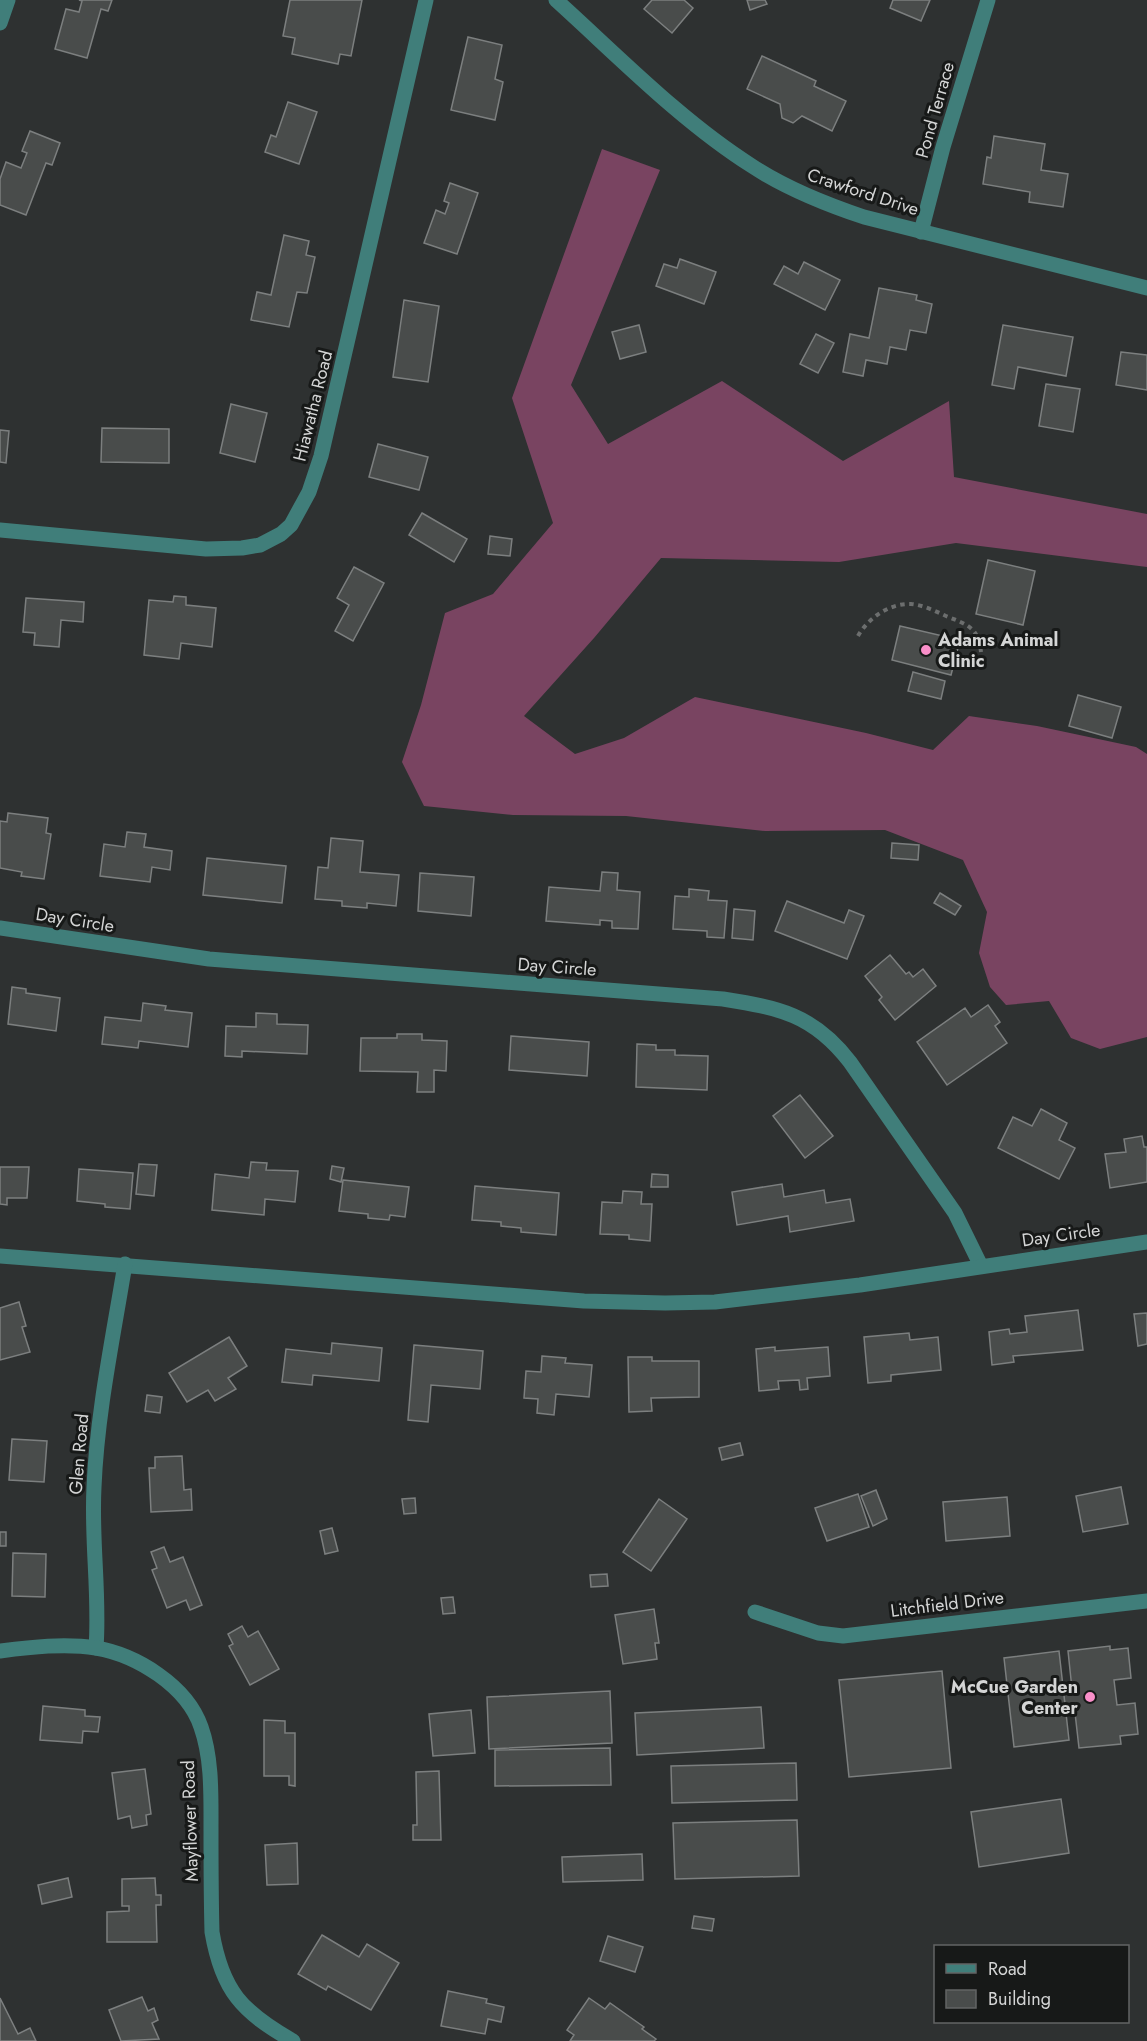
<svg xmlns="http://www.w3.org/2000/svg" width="1147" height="2041" viewBox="0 0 1147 2041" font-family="Jost,sans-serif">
  <rect width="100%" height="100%" fill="#2e3131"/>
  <polygon fill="#794461" points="602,149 660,170 571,385 608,444 722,381 843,461 949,401 954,477 1147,514 1147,567 956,543 839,562 661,558 594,638 524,716 575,754 624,738 695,697 866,733 933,750 969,716 1037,726 1136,747 1147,754 1147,1037 1100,1049 1071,1038 1049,1001 1006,1005 990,987 979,953 987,912 963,860 885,830 765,831 626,816 513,815 424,806 402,762 421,705 445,613 493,594 553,523 512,398"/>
  <g fill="#494c4b" stroke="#7c7f7f" stroke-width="1.5">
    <polygon points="79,0 112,0 108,11 101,9 87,58 55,49 66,9 79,12 82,1"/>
    <polygon points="290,0 362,0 351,56 340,54 338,64 292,54 295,38 283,36"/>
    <polygon points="652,0 684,0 693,8 672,33 644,9"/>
    <polygon points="747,0 765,0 767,4 750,10"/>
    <polygon points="893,0 930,0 921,21 890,8"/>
    <polygon points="468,37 502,45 495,79 503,82 495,120 451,110"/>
    <polygon points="762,56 816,81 814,86 846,101 832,131 802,116 793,123 782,118 780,104 747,89"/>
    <polygon points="288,102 317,112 299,164 265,152 271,135 276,137"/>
    <polygon points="30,131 60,143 52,165 46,163 26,215 0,205 0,179 6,162 21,168 27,153 22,151"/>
    <polygon points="994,136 1045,144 1041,170 1068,174 1063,207 1029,202 1030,192 983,184 987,157 991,158"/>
    <polygon points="450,183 478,193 457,254 424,243 436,210 445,214 449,203 444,201"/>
    <polygon points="284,235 309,241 306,255 315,257 307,293 297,292 289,327 251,320 257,292 271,295"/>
    <polygon points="680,259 716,272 704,304 656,286 664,264 677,268"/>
    <polygon points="804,262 840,280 825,310 774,284 784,266 798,274"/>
    <polygon points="879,288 917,295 916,300 932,304 926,333 910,330 906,350 890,347 887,364 866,360 863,376 843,372 850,334 869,338"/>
    <polygon points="404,300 439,306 428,382 393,377"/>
    <polygon points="639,325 646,352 620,359 612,332"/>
    <polygon points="1003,325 1073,337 1066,376 1018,367 1014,389 992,385"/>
    <polygon points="816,334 834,343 818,373 800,364"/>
    <polygon points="1121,352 1147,355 1147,390 1116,385"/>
    <polygon points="1046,384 1080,389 1073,432 1039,426"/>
    <polygon points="231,404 267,413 255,462 220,453"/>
    <polygon points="102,428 169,429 169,463 101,462"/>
    <polygon points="0,430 9,431 6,463 0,462"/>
    <polygon points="378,444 428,457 419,490 369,477"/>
    <polygon points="422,513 467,539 454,562 409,535"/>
    <polygon points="490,536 512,539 510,556 488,554"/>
    <polygon points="988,560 1035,571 1023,625 976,614"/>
    <polygon points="354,567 384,583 353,641 335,631 349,605 337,598"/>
    <polygon points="174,596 186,597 186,605 216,608 212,647 181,643 179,659 144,655 149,600 173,602"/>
    <polygon points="26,598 84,602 83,622 61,620 59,647 34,645 35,633 23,632"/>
    <polygon points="900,626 960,640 951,675 892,660"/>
    <polygon points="913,672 945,681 941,699 908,691"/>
    <polygon points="1078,695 1121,707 1112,738 1069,726"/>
    <polygon points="8,813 48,818 46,833 51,834 44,879 21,876 22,872 0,868 0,821 7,822"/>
    <polygon points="127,832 146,834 144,847 172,851 170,870 152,867 150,882 100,876 104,844 125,847"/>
    <polygon points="331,838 363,841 360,872 399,875 396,906 367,903 367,908 342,906 342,901 315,899 318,867 328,868"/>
    <polygon points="892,843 919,845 918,860 891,858"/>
    <polygon points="207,858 286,866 282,903 203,895"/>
    <polygon points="602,872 618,873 617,890 640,892 638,929 612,928 612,921 600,920 600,925 546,921 549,887 600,891"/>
    <polygon points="420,873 474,877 471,916 418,911"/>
    <polygon points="689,889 709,891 708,900 727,901 724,938 707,937 707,931 673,929 675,896 689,897"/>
    <polygon points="940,893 961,906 955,915 934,903"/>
    <polygon points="787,901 844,923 849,910 864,916 847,959 775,931"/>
    <polygon points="734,909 755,911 753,940 732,938"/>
    <polygon points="890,955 906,974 909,972 913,977 923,969 936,986 895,1020 879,1000 882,997 865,976"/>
    <polygon points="12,987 26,989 26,993 60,998 56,1031 8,1024"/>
    <polygon points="143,1003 166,1006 165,1010 192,1013 188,1047 139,1041 138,1048 102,1044 105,1017 141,1021"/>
    <polygon points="988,1005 1000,1022 995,1026 1007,1043 947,1085 917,1042 965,1008 971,1017"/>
    <polygon points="256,1013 277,1014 277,1024 308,1025 307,1054 242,1051 242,1057 225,1056 226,1026 256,1027"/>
    <polygon points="397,1034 422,1034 422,1040 447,1041 446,1071 434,1070 434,1092 417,1092 418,1072 360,1071 361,1038 397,1038"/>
    <polygon points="511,1036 589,1042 587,1076 509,1070"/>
    <polygon points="637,1044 656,1045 656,1050 675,1050 675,1055 708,1056 707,1090 636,1087"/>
    <polygon points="800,1095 833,1136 805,1158 773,1116"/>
    <polygon points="1041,1109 1067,1123 1059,1140 1075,1148 1059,1179 998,1148 1013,1117 1032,1126"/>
    <polygon points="1142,1136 1144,1147 1147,1147 1147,1182 1110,1188 1105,1154 1126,1152 1124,1139"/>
    <polygon points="251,1162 267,1163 266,1170 298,1171 295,1202 265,1199 264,1215 212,1210 215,1174 249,1178"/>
    <polygon points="139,1164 157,1165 154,1196 136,1194"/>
    <polygon points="332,1166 344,1168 341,1182 330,1179"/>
    <polygon points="0,1167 29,1167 27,1198 7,1198 7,1205 0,1204"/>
    <polygon points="79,1169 133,1173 130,1209 105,1207 105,1204 77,1201"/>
    <polygon points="652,1174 668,1175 668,1187 651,1187"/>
    <polygon points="343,1180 409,1187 405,1217 390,1215 389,1220 368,1218 368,1214 339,1211"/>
    <polygon points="782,1184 784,1197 824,1190 826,1203 850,1199 854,1221 790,1232 788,1216 737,1225 732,1192"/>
    <polygon points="475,1186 559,1193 556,1235 521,1232 521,1228 501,1226 501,1222 472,1220"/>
    <polygon points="623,1191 642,1192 641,1204 652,1204 650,1241 629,1239 629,1235 600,1234 602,1202 622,1203"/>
    <polygon points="19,1302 26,1326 22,1327 30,1352 0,1360 0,1308"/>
    <polygon points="1078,1310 1083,1350 1013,1356 1014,1362 992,1365 989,1332 1009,1329 1010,1334 1027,1332 1025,1316"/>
    <polygon points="1147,1313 1147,1344 1138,1346 1134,1314"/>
    <polygon points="909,1333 910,1340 938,1337 941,1370 891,1375 891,1381 868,1383 864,1337"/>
    <polygon points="229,1337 247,1366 228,1378 236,1389 215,1401 208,1390 187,1402 169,1373"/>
    <polygon points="332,1343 382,1348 379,1381 313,1375 312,1385 282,1382 286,1349 331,1354"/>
    <polygon points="414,1345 483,1351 480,1389 431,1385 428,1422 408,1420"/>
    <polygon points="775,1347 775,1351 828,1347 830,1376 807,1378 808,1389 800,1390 799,1380 778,1381 779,1389 759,1391 756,1349"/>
    <polygon points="542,1356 566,1358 565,1363 592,1365 589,1397 556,1394 554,1415 537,1413 538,1399 524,1398 526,1371 541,1372"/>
    <polygon points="628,1357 652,1357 652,1361 699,1361 699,1397 651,1398 652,1411 629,1412"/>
    <polygon points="147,1395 162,1397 160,1413 145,1411"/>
    <polygon points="12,1439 47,1441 44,1482 9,1480"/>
    <polygon points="740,1443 743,1455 722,1460 719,1448"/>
    <polygon points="182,1456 184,1490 191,1489 192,1510 151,1512 149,1468 155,1468 155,1457"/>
    <polygon points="1121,1487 1128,1524 1083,1532 1076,1496"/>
    <polygon points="876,1490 887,1519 873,1526 861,1496"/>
    <polygon points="858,1494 869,1527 827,1541 815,1508"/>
    <polygon points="1007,1497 1010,1536 946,1541 943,1502"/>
    <polygon points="415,1498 416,1513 404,1514 402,1499"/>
    <polygon points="659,1499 687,1519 651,1571 623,1552"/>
    <polygon points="332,1528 338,1551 325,1554 320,1531"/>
    <rect x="0" y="1532" width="6" height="14"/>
    <polygon points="164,1547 170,1562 183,1557 202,1605 190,1610 186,1600 167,1608 152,1570 157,1568 151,1552"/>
    <polygon points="13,1553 46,1554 45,1597 12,1596"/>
    <polygon points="607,1574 608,1586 591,1587 590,1575"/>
    <polygon points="453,1597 455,1613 443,1614 441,1598"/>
    <polygon points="654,1609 659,1643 655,1643 657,1659 623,1664 615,1615"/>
    <polygon points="242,1626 248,1637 258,1631 279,1669 250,1685 229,1646 233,1644 228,1634"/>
    <polygon points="1110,1646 1110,1650 1128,1648 1131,1678 1114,1680 1117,1705 1135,1703 1138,1734 1120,1736 1121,1744 1079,1748 1074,1704 1065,1705 1063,1690 1072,1689 1068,1651"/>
    <polygon points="1059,1651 1069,1740 1014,1747 1004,1658"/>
    <polygon points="942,1671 951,1768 849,1777 839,1680"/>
    <polygon points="610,1691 612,1743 489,1749 487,1697"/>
    <polygon points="43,1706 85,1710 85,1716 100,1717 98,1732 83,1731 82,1743 40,1740"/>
    <polygon points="761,1707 764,1748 637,1755 635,1713"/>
    <polygon points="471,1710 475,1753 433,1756 429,1714"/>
    <polygon points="264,1720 285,1721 285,1733 295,1733 295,1786 289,1785 289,1776 264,1776"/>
    <polygon points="610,1748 611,1785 495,1786 495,1750"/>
    <polygon points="796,1763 797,1800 672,1803 671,1766"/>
    <polygon points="145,1769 151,1814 146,1815 147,1825 132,1828 130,1816 118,1819 112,1773"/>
    <polygon points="439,1771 441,1840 413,1840 413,1825 417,1825 416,1772"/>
    <polygon points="1061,1799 1069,1853 979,1867 971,1812"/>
    <polygon points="797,1820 799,1876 675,1879 673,1823"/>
    <polygon points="297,1843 298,1884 267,1885 265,1845"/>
    <polygon points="642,1854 643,1880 563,1882 562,1857"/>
    <polygon points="68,1878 72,1897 42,1904 38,1885"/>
    <polygon points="155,1878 156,1895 161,1895 161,1905 156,1905 157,1942 107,1942 107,1912 129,1911 129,1906 122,1906 122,1879"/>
    <polygon points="694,1916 714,1919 712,1931 692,1928"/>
    <polygon points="322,1935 359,1957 367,1944 399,1963 371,2010 328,1986 326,1990 298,1974"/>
    <polygon points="608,1936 643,1947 635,1972 600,1961"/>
    <polygon points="448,1991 487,1999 486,2003 504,2007 501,2022 488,2019 485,2034 441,2026"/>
    <polygon points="142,1997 148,2011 154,2008 158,2020 152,2023 159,2039 121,2041 109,2010"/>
    <polygon points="0,1998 18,2034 30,2028 36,2041 0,2041"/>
    <polygon points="589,1998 605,2009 610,2003 644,2027 642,2029 656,2039 654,2041 570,2041 574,2035 567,2030"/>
  </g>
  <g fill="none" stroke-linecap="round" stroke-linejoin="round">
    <path stroke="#6c6e6e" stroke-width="4" stroke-dasharray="4.5 4.5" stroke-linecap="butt" d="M858,636C868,618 890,603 911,604C923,605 935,611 946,616C968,625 978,627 981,652"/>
    <g stroke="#407e7a" stroke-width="15">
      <path d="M556,0C618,56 681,121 752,166C787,189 825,204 864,217L1147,288"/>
      <polyline points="0,23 8,0"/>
      <polyline points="921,232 943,147 988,0"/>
      <polyline points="0,530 206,549 242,548 260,545 281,534 291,525 309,492 321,456 426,0"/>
      <path d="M0,928L209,959L723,999C779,1008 813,1014 850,1062L955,1213L981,1266"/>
      <polyline points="0,1256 584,1301 665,1303 715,1302 860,1285 1147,1242"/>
      <polyline points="755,1612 818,1633 843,1636 1147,1601"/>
      <path d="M96,1648C100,1594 91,1541 94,1487C97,1413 113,1338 125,1264"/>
      <path d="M0,1651C31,1647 65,1643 96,1648C137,1655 187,1686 201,1727C212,1758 211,1794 211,1827C211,1862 211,1897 212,1932C222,1991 242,2012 293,2041"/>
    </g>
  </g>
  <g fill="#f98fc9" stroke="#171918" stroke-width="2">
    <circle cx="926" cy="650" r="6"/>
    <circle cx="1090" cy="1697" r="6"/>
  </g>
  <g text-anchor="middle" stroke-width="6" stroke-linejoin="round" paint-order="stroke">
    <g font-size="18" fill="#d4d5d5" stroke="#171918">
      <text transform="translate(935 110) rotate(-74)" y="6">Pond Terrace</text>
      <text transform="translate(863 192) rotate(18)" y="6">Crawford Drive</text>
      <text transform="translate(313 406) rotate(-76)" y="6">Hiawatha Road</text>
      <text transform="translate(75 920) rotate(9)" y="6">Day Circle</text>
      <text transform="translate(557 967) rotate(4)" y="6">Day Circle</text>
      <text transform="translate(1061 1235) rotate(-8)" y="6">Day Circle</text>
      <text transform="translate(79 1454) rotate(-85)" y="6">Glen Road</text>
      <text transform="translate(947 1604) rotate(-7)" y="6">Litchfield Drive</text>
      <text transform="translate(190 1821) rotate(-92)" y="6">Mayflower Road</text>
    </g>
    <g font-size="18" font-weight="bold" fill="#d4d5d5" stroke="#171918" text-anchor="start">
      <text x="938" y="646">Adams Animal<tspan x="938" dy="21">Clinic</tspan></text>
      <text x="1078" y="1693" text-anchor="end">McCue Garden<tspan x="1078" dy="21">Center</tspan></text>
    </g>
  </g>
  <rect x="934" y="1945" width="195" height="78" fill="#171918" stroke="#636464" stroke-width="1.5"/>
  <rect x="946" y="1964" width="30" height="9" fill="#407e7a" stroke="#636464" stroke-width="1.5"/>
  <text x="988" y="1975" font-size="18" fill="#d4d5d5">Road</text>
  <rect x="946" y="1990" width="30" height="18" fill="#494c4b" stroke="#636464" stroke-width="1.5"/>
  <text x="988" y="2005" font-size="18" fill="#d4d5d5">Building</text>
</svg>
